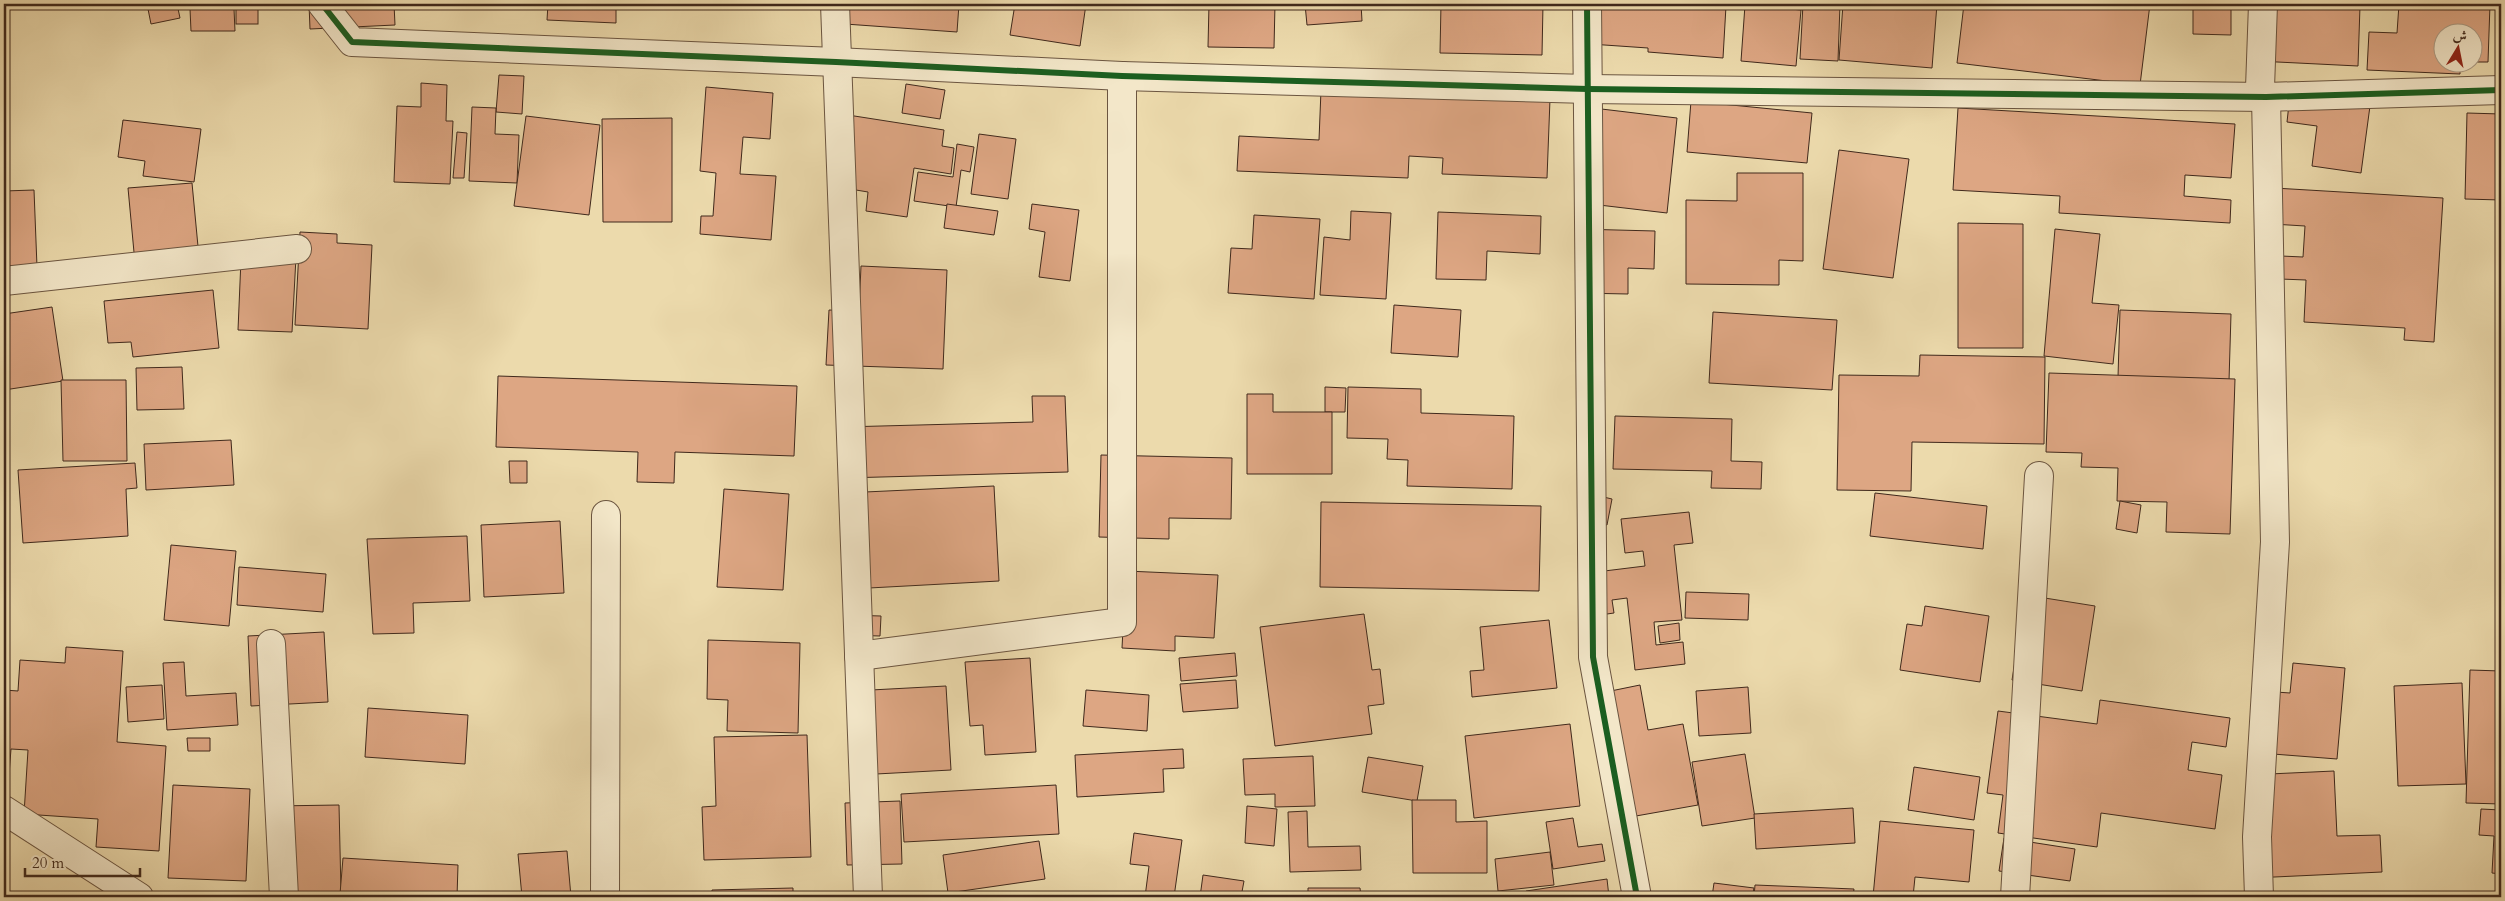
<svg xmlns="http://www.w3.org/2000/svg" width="2505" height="901" viewBox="0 0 2505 901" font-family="Cardo,Amiri,serif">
  <rect width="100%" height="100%" fill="#ecdaac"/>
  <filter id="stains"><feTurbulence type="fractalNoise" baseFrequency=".004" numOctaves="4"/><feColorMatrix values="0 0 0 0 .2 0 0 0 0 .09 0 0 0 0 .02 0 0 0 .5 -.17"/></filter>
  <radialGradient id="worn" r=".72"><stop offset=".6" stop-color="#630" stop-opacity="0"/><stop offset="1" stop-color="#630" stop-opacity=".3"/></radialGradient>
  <g fill="#dda683" stroke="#40291c">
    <polygon points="147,4 177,4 180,18 151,24"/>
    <rect x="236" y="4" width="22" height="20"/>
    <polygon points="309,4 394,4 395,25 310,29"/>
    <polygon points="548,4 616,4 616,23 547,20"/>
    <polygon points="832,4 959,4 957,32 831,23"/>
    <polygon points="1015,4 1086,4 1080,46 1010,35"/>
    <polygon points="1209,4 1275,4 1274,48 1208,47"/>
    <polygon points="1305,4 1361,4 1362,21 1307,25"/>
    <polygon points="1441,4 1543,4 1542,55 1440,53"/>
    <polygon points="1592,4 1726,6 1723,58 1648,52 1648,48 1590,44"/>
    <polygon points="1803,4 1840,4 1838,61 1800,59"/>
    <polygon points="1843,4 1937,4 1932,68 1839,60"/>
    <polygon points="1964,4 2150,4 2140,85 1957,63"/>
    <polygon points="2193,4 2231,4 2231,35 2193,34"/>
    <polygon points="2260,4 2397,4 2397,8 2360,6 2358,66 2257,61"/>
    <polygon points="2399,4 2490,4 2488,62 2472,62 2472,32 2442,32 2442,62 2460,62 2460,74 2367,70 2369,32 2397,33"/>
    <polygon points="1745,5 1801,10 1796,66 1741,61"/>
    <polygon points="190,9 234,9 235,31 191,31"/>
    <polygon points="499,75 524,76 522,114 496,112"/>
    <polygon points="421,83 447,85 446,121 453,121 450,184 394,182 397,106 421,107"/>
    <polygon points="906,84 945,90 940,119 902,113"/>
    <polygon points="706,87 773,93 770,139 743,137 740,174 776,176 771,240 700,234 701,216 713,216 716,173 700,171"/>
    <polygon points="1321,90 1550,99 1547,178 1442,174 1443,158 1409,156 1408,178 1237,171 1239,136 1319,140"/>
    <polygon points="2290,95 2370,106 2361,173 2312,166 2317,126 2287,122"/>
    <polygon points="1691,101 1812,113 1807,163 1687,152"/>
    <polygon points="472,107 496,108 495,134 519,135 517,183 469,181"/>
    <polygon points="1593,108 1677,118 1667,213 1582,203"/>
    <polygon points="1958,108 2235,124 2231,178 2185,175 2184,196 2231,200 2230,223 2059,213 2060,196 1953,190"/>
    <polygon points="2467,113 2501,114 2501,200 2465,199"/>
    <polygon points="848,115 944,130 942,146 954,148 951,174 914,168 907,217 866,211 868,192 838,187"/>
    <polygon points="526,116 600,125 589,215 514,206"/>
    <polygon points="672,118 672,222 603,222 602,119"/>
    <polygon points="123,120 201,129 194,182 143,176 145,161 118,157"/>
    <polygon points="457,132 467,133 464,178 453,178"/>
    <polygon points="979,134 1016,139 1008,199 971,194"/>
    <polygon points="957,144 974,147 970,172 961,170 956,207 914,201 918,172 953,177"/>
    <polygon points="1839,150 1909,159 1893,278 1823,269"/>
    <polygon points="1737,173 1803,173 1803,261 1779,260 1779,285 1686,284 1686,200 1737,201"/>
    <polygon points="192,183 199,257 135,263 128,188"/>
    <polygon points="2274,188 2443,198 2434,342 2404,340 2405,328 2304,322 2306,280 2280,279 2281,256 2303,257 2305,226 2272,224"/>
    <polygon points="34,190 37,267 4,269 4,191"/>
    <polygon points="947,204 998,211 994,235 944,228"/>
    <polygon points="1032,204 1079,210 1070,281 1039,277 1045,232 1029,229"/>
    <polygon points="1351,211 1391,213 1386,299 1320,295 1324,237 1350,240"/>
    <polygon points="1438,212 1541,216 1540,254 1487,251 1486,280 1436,279"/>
    <polygon points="1254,215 1320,219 1314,299 1228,293 1231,248 1252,249"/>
    <polygon points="1958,223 2023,224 2023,348 1958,348"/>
    <polygon points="1578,229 1655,231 1654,269 1628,268 1628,294 1578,293"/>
    <polygon points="2055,229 2100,234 2092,303 2119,305 2113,364 2044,356"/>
    <polygon points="300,232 337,234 337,243 372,245 368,329 295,325"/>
    <polygon points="296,257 292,332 238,330 241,259"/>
    <polygon points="861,266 947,270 943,369 826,365 829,310 859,311"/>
    <polygon points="213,290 219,348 133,357 131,342 108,343 104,301"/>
    <polygon points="1394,305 1461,310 1458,357 1391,353"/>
    <polygon points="52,307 63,381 4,390 4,314"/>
    <polygon points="2120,310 2231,314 2229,381 2118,377"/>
    <polygon points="1713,312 1837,320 1832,390 1709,383"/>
    <polygon points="1920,355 2045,357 2044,444 1912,442 1911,491 1837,490 1839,375 1919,376"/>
    <polygon points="182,367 184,409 137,410 136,368"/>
    <polygon points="2049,373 2235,379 2230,534 2166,532 2167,502 2117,501 2118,468 2081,467 2082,453 2046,452"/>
    <polygon points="498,376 797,386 794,456 675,452 674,483 637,482 638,452 496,447"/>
    <polygon points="61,380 126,380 127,461 63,461"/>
    <polygon points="1325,387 1346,388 1345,412 1325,412"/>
    <polygon points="1348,387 1421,389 1421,413 1514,416 1512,489 1407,486 1408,460 1387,459 1388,439 1347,438"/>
    <polygon points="1247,394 1273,394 1273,412 1332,412 1332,474 1247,474"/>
    <polygon points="1032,396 1065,396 1068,472 844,478 843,427 1033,422"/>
    <polygon points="1615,416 1732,419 1731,461 1762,462 1761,489 1711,488 1712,471 1613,469"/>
    <polygon points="231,440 234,485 146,490 144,444"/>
    <polygon points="1101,455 1232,458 1231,519 1169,518 1169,539 1099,537"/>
    <polygon points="509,461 527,461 527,483 510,483"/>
    <polygon points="135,463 137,488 126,489 128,536 23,543 18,470"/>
    <polygon points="994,486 999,581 869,588 865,492"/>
    <polygon points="724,489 789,494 783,590 717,587"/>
    <polygon points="1875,493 1987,506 1983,549 1870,536"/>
    <polygon points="1595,495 1612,499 1607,525 1589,521"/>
    <polygon points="2120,501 2141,505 2137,533 2116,529"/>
    <polygon points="1321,502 1541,506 1539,591 1320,587"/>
    <polygon points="1689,512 1693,543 1674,545 1682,620 1654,622 1656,645 1683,642 1685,664 1635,670 1627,598 1612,600 1614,613 1593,616 1588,573 1645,566 1643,551 1625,553 1621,519"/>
    <polygon points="560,521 564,593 484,597 481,525"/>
    <polygon points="467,536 470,601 413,603 414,633 373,634 367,539"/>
    <polygon points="171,545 236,551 229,626 164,620"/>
    <polygon points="239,567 326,574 323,612 237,605"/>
    <polygon points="1126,571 1218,575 1214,638 1175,636 1175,651 1122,648"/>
    <polygon points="1686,592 1749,594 1748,620 1685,618"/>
    <polygon points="2026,595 2095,606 2082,691 2012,680"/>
    <polygon points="1925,606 1989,616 1980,682 1900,670 1907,624 1922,626"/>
    <polygon points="1364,614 1372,670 1380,669 1384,704 1368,706 1372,734 1275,746 1260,627"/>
    <polygon points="847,615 881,616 880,636 846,635"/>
    <polygon points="1549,620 1557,688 1472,697 1470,671 1484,670 1480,627"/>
    <polygon points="1679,623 1680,640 1660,643 1658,626"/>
    <polygon points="324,632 328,702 251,706 248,636"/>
    <polygon points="708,640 800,643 798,733 727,731 728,700 707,699"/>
    <polygon points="66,647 123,651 117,742 166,746 159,851 96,847 98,819 24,814 28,750 11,749 9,775 4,775 4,690 18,691 20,660 65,663"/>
    <polygon points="1235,653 1237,676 1181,681 1179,658"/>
    <polygon points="1030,658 1036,752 985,755 983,725 970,726 965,662"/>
    <polygon points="184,662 186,696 236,693 238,725 167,730 163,663"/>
    <polygon points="2293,663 2345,668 2337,759 2273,754 2261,691 2290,693"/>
    <polygon points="2470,670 2501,671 2501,804 2466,803"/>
    <polygon points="1236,680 1238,708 1183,712 1180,684"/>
    <polygon points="2462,683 2466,784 2398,786 2394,686"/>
    <polygon points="162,685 164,719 128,722 126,687"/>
    <polygon points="1640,685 1648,730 1683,724 1698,805 1619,819 1596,694"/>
    <polygon points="946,686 951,770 876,774 871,690"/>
    <polygon points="1748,687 1751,733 1699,736 1696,691"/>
    <polygon points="1086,690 1149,695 1147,731 1083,726"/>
    <polygon points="2100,700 2230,718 2226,747 2192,742 2188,770 2222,775 2215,829 2101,813 2097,847 1998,833 2003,795 1987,793 1998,711 2097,724"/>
    <polygon points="368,708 468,715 465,764 365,757"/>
    <polygon points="1570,724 1580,806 1474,818 1465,736"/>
    <polygon points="807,735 811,857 704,860 702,807 716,806 714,737"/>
    <polygon points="187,738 210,738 210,751 188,751"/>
    <polygon points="1183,749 1184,768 1163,769 1164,792 1077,797 1075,755"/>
    <polygon points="1745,754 1755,818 1702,826 1692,762"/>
    <polygon points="1313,756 1315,806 1275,807 1275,794 1245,795 1243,759"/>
    <polygon points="1368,757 1423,766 1417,801 1362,792"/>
    <polygon points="1914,767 1980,777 1974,820 1908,810"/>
    <polygon points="2334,771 2337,836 2380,835 2382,872 2253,878 2248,775"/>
    <polygon points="173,785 250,789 246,881 168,878"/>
    <polygon points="1056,785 1059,834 904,842 901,794"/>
    <polygon points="1412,800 1456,800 1456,822 1487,821 1487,873 1413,873"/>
    <polygon points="900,801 902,864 847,865 845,803"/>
    <polygon points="339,805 341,893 276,894 274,806"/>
    <polygon points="1247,806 1277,809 1274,846 1245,843"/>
    <polygon points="1853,808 1855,843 1756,849 1754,814"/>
    <polygon points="2481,809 2501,810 2501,874 2492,873 2494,836 2479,835"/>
    <polygon points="1307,811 1308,847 1360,846 1361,870 1290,872 1288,812"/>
    <polygon points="1573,818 1578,847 1602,844 1605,861 1553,869 1546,822"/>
    <polygon points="1880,821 1974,830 1969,882 1915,877 1913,897 1873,897"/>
    <polygon points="1134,833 1182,840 1174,897 1145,897 1149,866 1130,864"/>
    <polygon points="2004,838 2075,849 2070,881 1999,871"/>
    <polygon points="1039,841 1045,879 948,893 943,855"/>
    <polygon points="567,851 571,897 522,897 518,854"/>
    <polygon points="1550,852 1554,885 1498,891 1495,859"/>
    <polygon points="343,858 458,865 457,897 366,897 366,895 340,894"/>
    <polygon points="1203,875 1244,881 1241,897 1200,897"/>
    <polygon points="1607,879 1609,897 1527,897 1526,891"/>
    <polygon points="1714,883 1754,888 1752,897 1712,897"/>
    <polygon points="1755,885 1854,889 1853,897 1754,897"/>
    <polygon points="793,888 793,897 712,897 712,890"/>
    <polygon points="1308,888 1360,888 1361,897 1308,897"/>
    <polygon points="51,893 138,897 50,897"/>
  </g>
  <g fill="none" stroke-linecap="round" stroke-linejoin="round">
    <defs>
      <g id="minor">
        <polyline points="322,4 352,42 836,62 1122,76 1588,89 2266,97 2501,90"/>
        <polyline points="835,4 868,897"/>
        <polyline points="1587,4 1593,657 1637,897"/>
        <polyline points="4,281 297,249"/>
        <polyline points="271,644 284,897"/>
        <polyline points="859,656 1122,622 1122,76"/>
        <polyline points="4,810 139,897"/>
        <polyline points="605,897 606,515"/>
        <polyline points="2015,897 2039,476"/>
        <polyline points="2259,897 2257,837 2275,542 2266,97 2260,88 2263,4"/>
      </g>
    </defs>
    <use href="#minor" stroke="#6b5540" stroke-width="30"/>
    <use href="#minor" stroke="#f3e7c9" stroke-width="28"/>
    <defs>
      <g id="cycleway">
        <polyline points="322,4 352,42 836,62 1122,76 1588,89 2266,97 2501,90"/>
        <polyline points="1587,4 1593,657 1637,897"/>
      </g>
    </defs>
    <use href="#cycleway" stroke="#f3e7c9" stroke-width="9"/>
    <use href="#cycleway" stroke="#1b5e20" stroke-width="6"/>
  </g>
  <rect width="2505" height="901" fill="none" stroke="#ecdaac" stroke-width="20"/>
  <rect x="5" y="5" width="2495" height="891" fill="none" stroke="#40291c" stroke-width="2.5"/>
  <rect x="10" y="10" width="2485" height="881" fill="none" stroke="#40291c"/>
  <g transform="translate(2458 48) rotate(10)"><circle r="24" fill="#f3e7c9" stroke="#ab9b84"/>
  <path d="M0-4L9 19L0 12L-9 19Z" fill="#8f2418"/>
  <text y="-8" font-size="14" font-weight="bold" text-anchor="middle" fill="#40291c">ش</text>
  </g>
  <path d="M25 868v8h115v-8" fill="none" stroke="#40291c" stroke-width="2.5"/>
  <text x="32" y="868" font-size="15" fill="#40291c" stroke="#f3e7c9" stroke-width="4" paint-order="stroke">20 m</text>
  <rect width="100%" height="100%" filter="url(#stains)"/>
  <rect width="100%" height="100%" fill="url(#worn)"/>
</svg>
